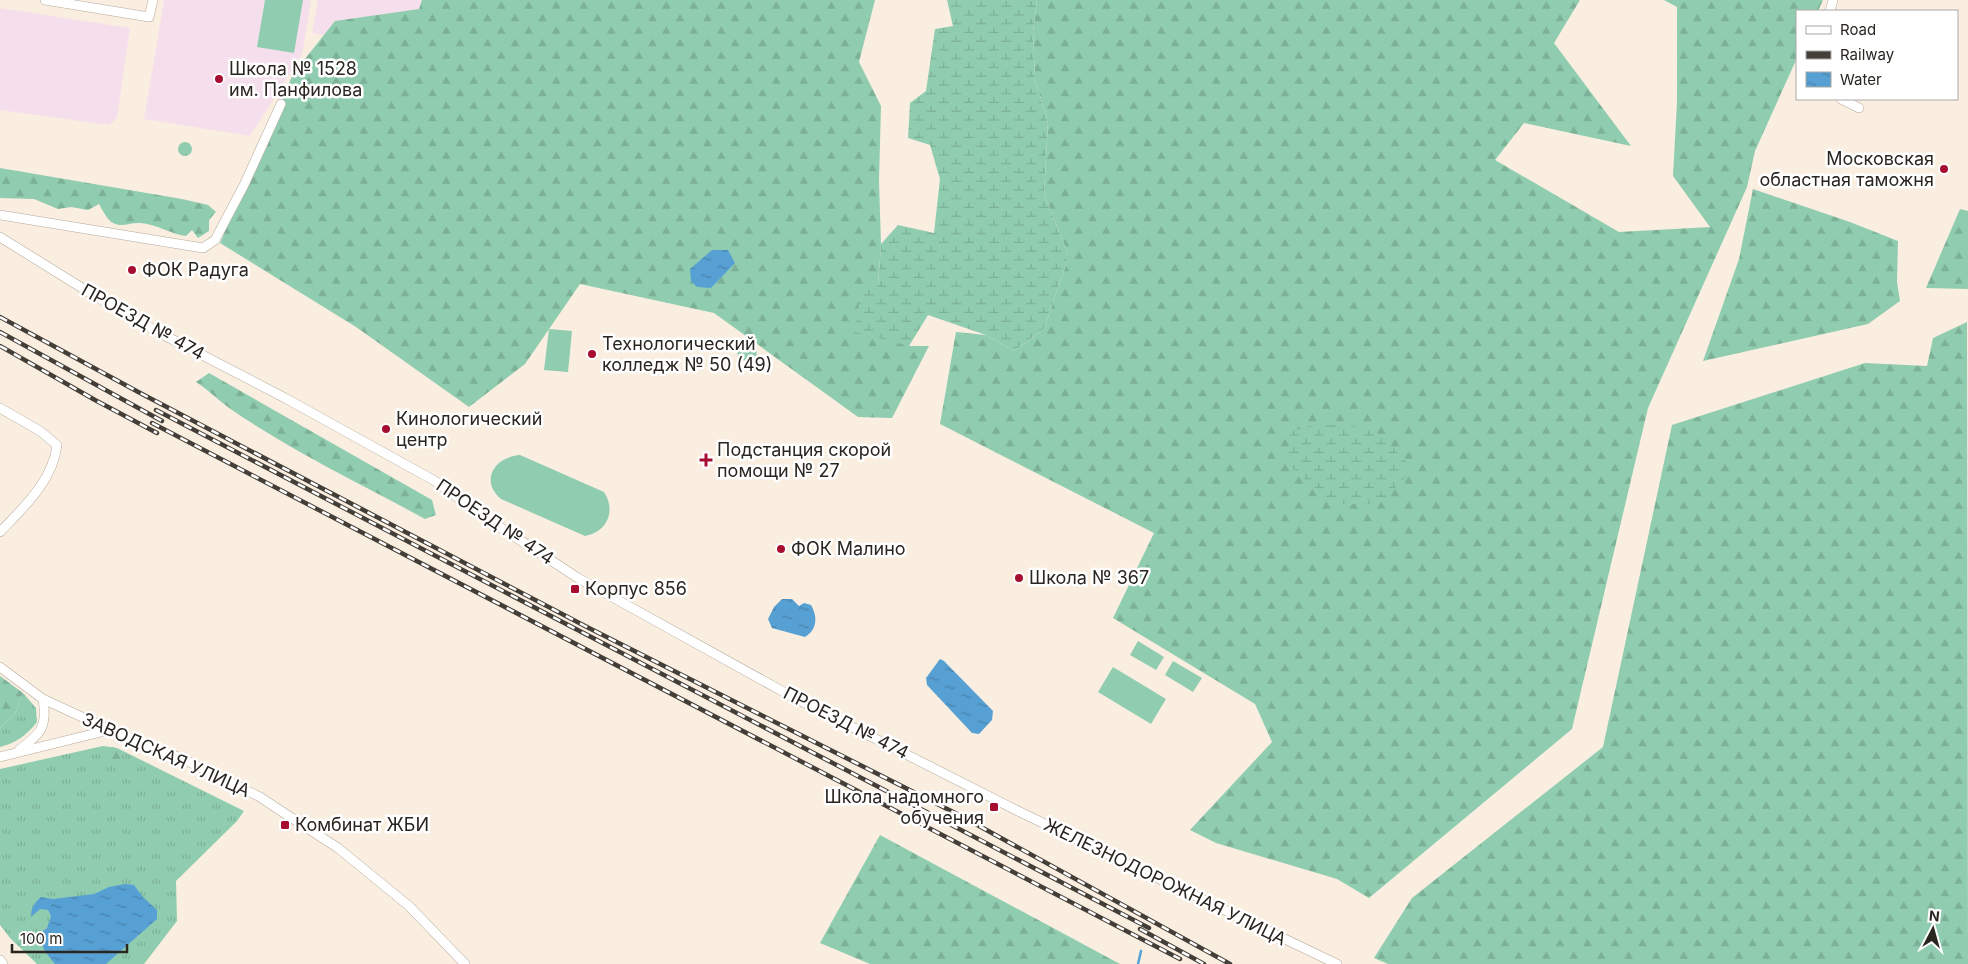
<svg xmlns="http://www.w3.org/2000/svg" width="1968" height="964" viewBox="0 0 1968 964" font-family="Inter,sans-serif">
  <defs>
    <pattern id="grass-tufts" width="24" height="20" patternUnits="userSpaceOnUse" patternTransform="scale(1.25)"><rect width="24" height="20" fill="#90cdb0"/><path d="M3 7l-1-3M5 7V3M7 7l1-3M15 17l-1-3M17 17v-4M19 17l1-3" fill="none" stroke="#7cb097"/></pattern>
    <pattern id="forest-firs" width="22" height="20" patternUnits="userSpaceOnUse" patternTransform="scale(1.25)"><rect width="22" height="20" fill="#90cdb0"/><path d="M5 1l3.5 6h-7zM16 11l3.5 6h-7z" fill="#7cb097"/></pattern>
    <pattern id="wetland-marsh" width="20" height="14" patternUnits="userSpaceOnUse" patternTransform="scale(1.25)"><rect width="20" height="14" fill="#90cdb0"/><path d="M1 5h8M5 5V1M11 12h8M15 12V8" fill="none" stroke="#7cb097"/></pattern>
    <pattern id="water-ripples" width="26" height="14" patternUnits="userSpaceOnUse" patternTransform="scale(1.25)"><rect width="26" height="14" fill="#57a0d4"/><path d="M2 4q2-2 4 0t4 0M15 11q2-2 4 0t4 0" fill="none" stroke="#4882ab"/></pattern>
  </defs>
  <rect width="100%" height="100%" fill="#f9eee0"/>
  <g fill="#f5dfec">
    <polygon points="164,0 311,0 302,54 250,136 144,119"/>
    <polygon points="318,0 451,0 374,44 312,33"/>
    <polygon points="0,8 130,28 117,118 109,125 0,110"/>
  </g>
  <g fill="url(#grass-tufts)">
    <circle cx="185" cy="149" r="7"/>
    <circle cx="747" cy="351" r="10"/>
    <path d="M23,693L36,708L37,722C27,735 16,743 0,747V728L15,714Z"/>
    <polygon points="103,746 117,748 244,811 237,821 176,881 177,921 144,964 37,964 10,938 0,925 0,769"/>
  </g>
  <g fill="url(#forest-firs)">
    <polygon points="422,0 875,0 859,62 881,106 879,181 881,244 878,286 909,346 929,346 892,418 858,417 714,313 580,284 525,364 469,407 356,327 220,243 293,74 335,21 419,9"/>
    <polygon points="1037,0 1580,0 1554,43 1631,146 1524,123 1495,160 1619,232 1710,227 1673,176 1677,102 1677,7 1664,0 1823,0 1818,11 1797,11 1797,58 1755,151 1747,187 1648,408 1572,729 1369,898 1337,879 1216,843 1190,830 1272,742 1255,704 1113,618 1154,533 940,424 956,332 986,335 1014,351 1044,329 1069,256 1044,194 1048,123 1035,79 1033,31"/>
    <path d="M0,168L182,199L208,205L216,212L209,220V231L198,238L192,230L186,236C170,234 157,224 140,223C130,222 123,228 113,223C107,220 102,209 99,204L88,210L71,207L58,209L34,199L0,198Z"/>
    <polygon points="1753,189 1850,222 1898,241 1897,282 1900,301 1868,324 1703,361 1739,259"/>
    <polygon points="1960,209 1968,211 1968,289 1926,288"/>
    <polygon points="1967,322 1968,964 1388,964 1374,958 1412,898 1603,747 1672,425 1865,363 1927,366 1933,338"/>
    <path d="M209,373L432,500L436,515L425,519C361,484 295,453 235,412C221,403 210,391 196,382Z"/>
    <polygon points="0,676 23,693 15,714 0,728"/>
    <polygon points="113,747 119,750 122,757 120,763 107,767 102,764 105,750"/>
    <polygon points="880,835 1120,964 870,964 820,943"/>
  </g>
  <g fill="url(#wetland-marsh)">
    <polygon points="947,0 1037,0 1033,31 1035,79 1048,123 1044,194 1069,256 1044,329 1014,351 986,335 928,315 909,346 855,332 861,290 878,286 881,244 898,225 934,233 940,179 930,145 908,138 910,103 926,91 935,29 953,26"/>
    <path d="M1315,424C1330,425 1356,424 1369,431C1383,437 1396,450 1406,461V477L1379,504H1334L1287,464L1290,432Z"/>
  </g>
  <g fill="#90cdb0">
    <polygon points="265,0 303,0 294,53 257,47"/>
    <polygon points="549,329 572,331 568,372 544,370"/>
    <path d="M520,455L604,492C616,510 608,532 585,536L501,499C479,480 495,457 520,455Z"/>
    <polygon points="1138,641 1164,657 1156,670 1130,655"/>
    <polygon points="1173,661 1202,678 1193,692 1165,675"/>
    <polygon points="1113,667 1166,699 1151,724 1098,692"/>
  </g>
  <g fill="url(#water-ripples)">
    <polygon points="712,250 728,250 735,263 711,288 697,287 691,281 690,269"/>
    <path d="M782,599H792L799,606L804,603L811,605C818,617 817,630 805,637L772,628L768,619L774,607Z"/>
    <polygon points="940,659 944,661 993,711 992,720 979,734 972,733 927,685 926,678"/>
    <path d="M125,884L134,885L143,897L157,910V919L106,964H55C47,954 40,947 40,933L47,928L51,916L48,910L40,909L31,917C31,908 34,903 41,897L53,899L94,894L109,887Z"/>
  </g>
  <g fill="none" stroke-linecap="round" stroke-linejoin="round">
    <polyline stroke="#57a0d4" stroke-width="2.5" points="1138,964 1141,951"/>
    <defs>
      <g id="minor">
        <polyline points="45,0 149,17 153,0"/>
        <polyline points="1830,11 1833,0"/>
        <polyline points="1841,99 1859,108"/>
        <polyline points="0,215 203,248 215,240 244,185 281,104"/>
        <polyline points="0,237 95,296 156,331 285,398 435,481 483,516 578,578 791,696 1020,812 1337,964"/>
        <path d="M0,408L40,431L57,445C53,481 23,508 0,532"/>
        <polyline points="0,667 43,699 110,730 183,759 260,797 281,811 338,848 409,906 465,964"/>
        <path d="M19,750C40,734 48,728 43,699"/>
        <polyline points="0,757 109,730"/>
        <polyline points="0,960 3,964"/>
      </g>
    </defs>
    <use href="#minor" stroke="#b5aa9c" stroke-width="10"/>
    <use href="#minor" stroke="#fff" stroke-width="9"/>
    <defs>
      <g id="rail">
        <polyline points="0,317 142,394 585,626 961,816 1230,964"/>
        <polyline points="0,332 162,421"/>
        <polyline points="0,346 95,400 157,433"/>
        <polyline points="156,410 1149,928"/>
        <polyline points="152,423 1180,959"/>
        <polyline points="1140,929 1204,964"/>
      </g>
    </defs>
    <use href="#rail" stroke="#433e37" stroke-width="4.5"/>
    <use href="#rail" stroke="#fff" stroke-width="2.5" stroke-dasharray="8" stroke-linecap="butt"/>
  </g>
  <g fill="#a60d31" stroke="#fff" stroke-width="2">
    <circle cx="219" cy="79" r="5"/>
    <circle cx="1944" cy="169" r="5"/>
    <circle cx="132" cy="270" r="5"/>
    <circle cx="592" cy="354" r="5"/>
    <circle cx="386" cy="429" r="5"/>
    <path d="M703.5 452.5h5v5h5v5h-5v5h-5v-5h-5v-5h5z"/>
    <circle cx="781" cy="549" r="5"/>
    <circle cx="1019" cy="578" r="5"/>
    <rect x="570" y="584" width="10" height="10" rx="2.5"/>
    <rect x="989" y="802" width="10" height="10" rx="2.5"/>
    <rect x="280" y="820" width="10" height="10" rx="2.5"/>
  </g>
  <g text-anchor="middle" stroke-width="5" stroke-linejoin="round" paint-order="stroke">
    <g font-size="18" fill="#29251f" stroke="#fff" text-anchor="start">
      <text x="229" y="75">Школа № 1528<tspan x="229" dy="21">им. Панфилова</tspan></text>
      <text x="1934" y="165" text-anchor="end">Московская<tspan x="1934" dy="21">областная таможня</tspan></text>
      <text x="142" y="276">ФОК Радуга</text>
      <text x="602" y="350">Технологический<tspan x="602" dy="21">колледж № 50 (49)</tspan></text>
      <text x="396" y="425">Кинологический<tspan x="396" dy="21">центр</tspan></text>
      <text x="717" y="456">Подстанция скорой<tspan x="717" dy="21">помощи № 27</tspan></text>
      <text x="791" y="555">ФОК Малино</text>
      <text x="1029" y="584">Школа № 367</text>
      <text x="585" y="595">Корпус 856</text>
      <text x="984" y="803" text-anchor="end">Школа надомного<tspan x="984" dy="21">обучения</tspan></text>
      <text x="295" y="831">Комбинат ЖБИ</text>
    </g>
    <g font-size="18" fill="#29251f" stroke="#fff">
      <text transform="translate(143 322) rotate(29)" y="6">ПРОЕЗД № 474</text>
      <text transform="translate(495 522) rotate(34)" y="6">ПРОЕЗД № 474</text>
      <text transform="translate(846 723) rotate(27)" y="6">ПРОЕЗД № 474</text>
      <text transform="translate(166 755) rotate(24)" y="6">ЗАВОДСКАЯ УЛИЦА</text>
      <text transform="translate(1165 882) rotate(26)" y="6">ЖЕЛЕЗНОДОРОЖНАЯ УЛИЦА</text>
    </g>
  </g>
  <rect x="1796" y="10" width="162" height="90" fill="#ffffff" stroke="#a9a8a5"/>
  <rect x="1806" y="26" width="25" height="8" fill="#ffffff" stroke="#a9a8a5"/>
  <text x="1840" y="35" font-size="15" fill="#29251f">Road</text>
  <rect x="1806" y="51" width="25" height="8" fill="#433e37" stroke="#a9a8a5"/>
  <text x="1840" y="60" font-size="15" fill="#29251f">Railway</text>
  <rect x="1806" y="72" width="25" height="15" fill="url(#water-ripples)" stroke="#a9a8a5"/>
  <text x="1840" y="85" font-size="15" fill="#29251f">Water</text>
  <g transform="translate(1933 929) rotate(6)" stroke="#ffffff" stroke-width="4" paint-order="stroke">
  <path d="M0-4L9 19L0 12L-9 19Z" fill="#29251f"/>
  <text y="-8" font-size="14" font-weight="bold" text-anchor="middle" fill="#29251f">N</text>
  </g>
  <path d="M12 944v8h115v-8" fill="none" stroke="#29251f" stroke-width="2.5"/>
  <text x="20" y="944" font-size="15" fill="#29251f" stroke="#ffffff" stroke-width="4" paint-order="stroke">100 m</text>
</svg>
